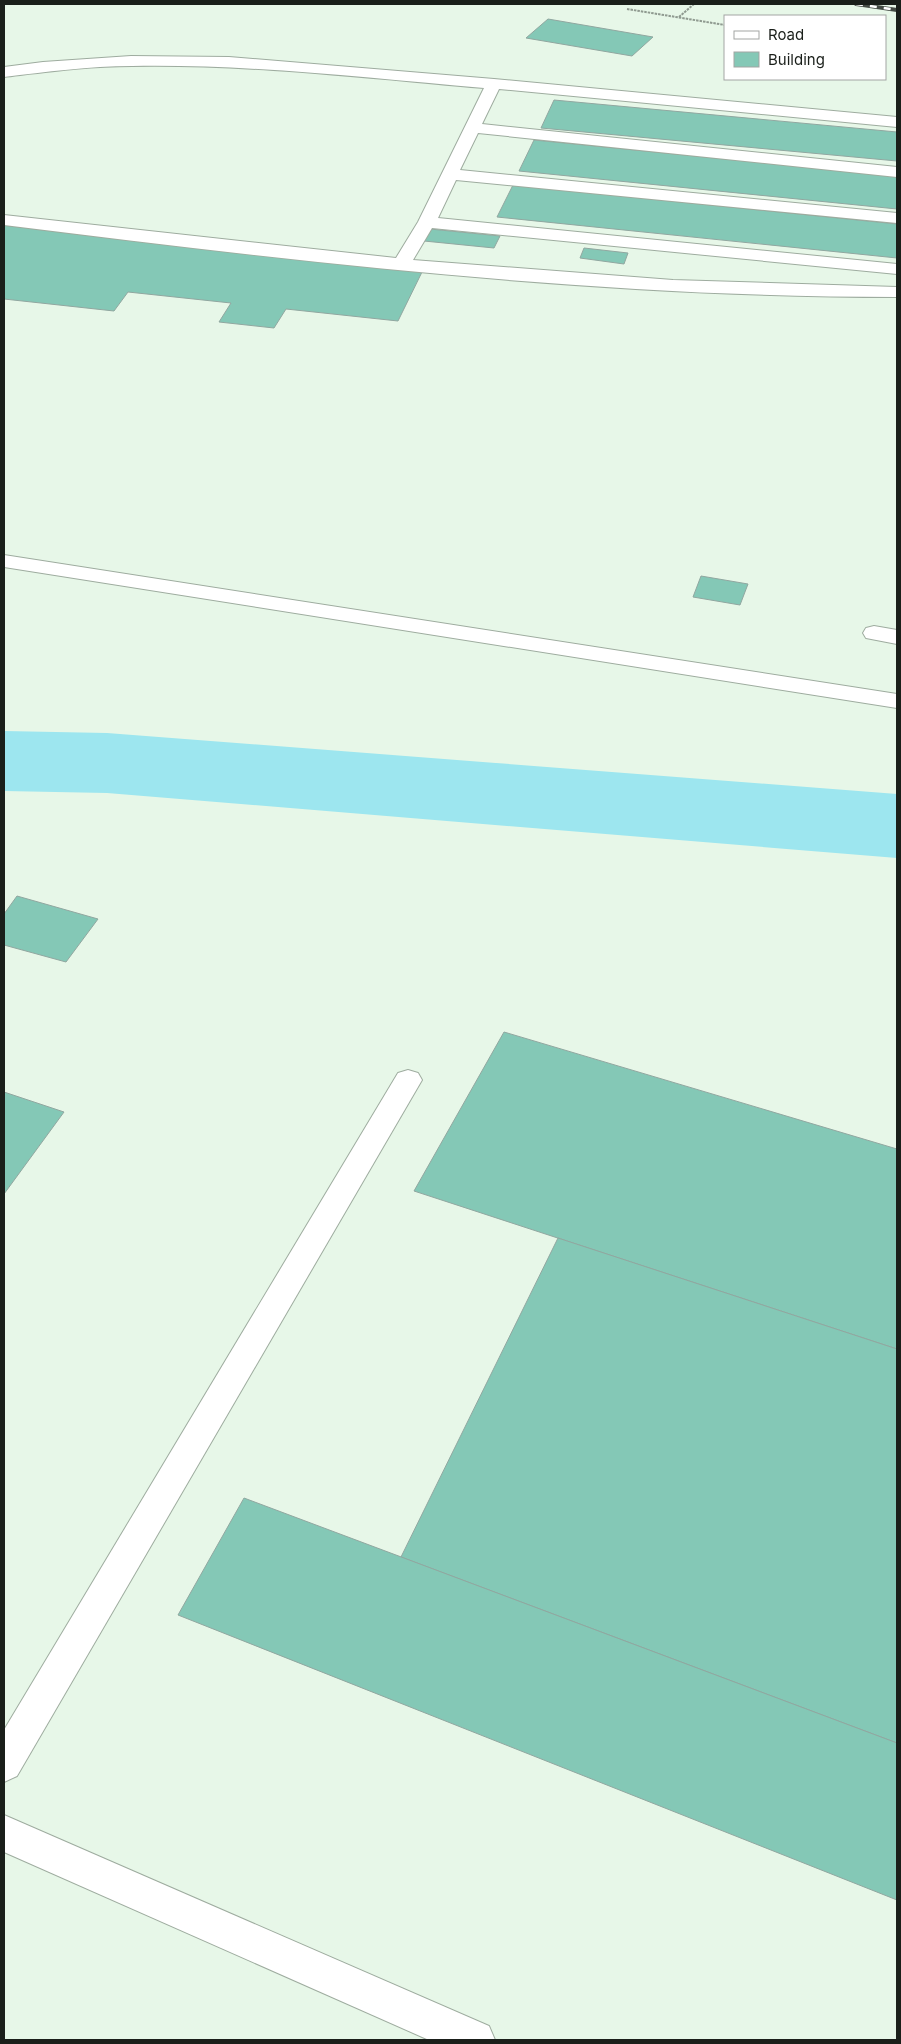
<svg xmlns="http://www.w3.org/2000/svg" width="901" height="2044" viewBox="0 0 901 2044" font-family="Inter,sans-serif">
  <rect width="100%" height="100%" fill="#e7f7e8"/>
  <g fill="none" stroke-linecap="round" stroke-linejoin="round">
    <polygon fill="#9de6ef" fill-rule="evenodd" points="4,731 107,733 897,794 897,858 107,793 4,791"/>
  </g>
  <g fill="#84c8b6" stroke="#91a7a0">
    <polygon points="548,19 653,37 632,56 526,38"/>
    <polygon points="554,100 897,132 897,161 541,128"/>
    <polygon points="534,140 897,176 897,209 519,171"/>
    <polygon points="513,185 897,224 897,258 497,217"/>
    <polygon points="4,225 423,270 398,321 286,309 274,328 219,322 231,303 128,292 114,311 4,299"/>
    <polygon points="430,229 500,236 494,248 424,241"/>
    <polygon points="584,248 628,253 624,264 580,258"/>
    <polygon points="701,576 748,584 740,605 693,597"/>
    <polygon points="17,896 98,919 66,962 4,945 4,914"/>
    <polygon points="504,1032 897,1149 897,1349 414,1191"/>
    <polygon points="4,1092 64,1112 4,1194"/>
    <polygon points="558,1238 897,1349 897,1743 401,1557"/>
    <polygon points="244,1498 897,1743 897,1900 178,1615"/>
  </g>
  <g fill="none" stroke-linecap="round" stroke-linejoin="round">
    <defs>
      <g id="minor">
        <path d="M131,56L229,57L494,79L897,117V127L499,89L482,124L897,167V177L478,133L460,170L897,213V223L456,180L438,218L897,264V274L432,228L413,260L673,280L897,287V297C598,297 300,262 4,225V215L396,258L418,222L484,88C367,78 250,64 132,66C89,66 46,72 4,77V67L43,62Z"/>
        <polygon points="4,555 897,694 897,708 4,567"/>
        <polygon points="874,626 897,630 897,644 866,638 863,633 866,628"/>
        <polygon points="408,1070 418,1073 422,1080 17,1776 4,1782 4,1730 398,1073"/>
        <polygon points="4,1815 489,2026 495,2040 429,2040 4,1852"/>
      </g>
    </defs>
    <use href="#minor" stroke="#9eac9f" stroke-width="2"/>
    <g stroke="#8f9a90" stroke-width="2" stroke-dasharray="2.5 1" stroke-linecap="butt">
      <polyline points="627,9 725,25"/>
      <polyline points="679,17 694,4"/>
    </g>
    <use href="#minor" fill="#fff" fill-rule="evenodd"/>
    <defs>
      <polyline id="rail" points="856,4 897,10"/>
    </defs>
    <use href="#rail" stroke="#444b44" stroke-width="4"/>
    <use href="#rail" stroke="#fff" stroke-width="2.5" stroke-dasharray="7" stroke-linecap="butt"/>
  </g>
  <rect width="901" height="2044" fill="none" stroke="#1a1f1a" stroke-width="10"/>
  <rect x="724" y="15" width="162" height="65" fill="#ffffff" stroke="#a3a5a3"/>
  <rect x="734" y="31" width="25" height="8" fill="#ffffff" stroke="#a3a5a3"/>
  <text x="768" y="40" font-size="15" fill="#1a1f1a">Road</text>
  <rect x="734" y="52" width="25" height="15" fill="#84c8b6" stroke="#a3a5a3"/>
  <text x="768" y="65" font-size="15" fill="#1a1f1a">Building</text>
</svg>
